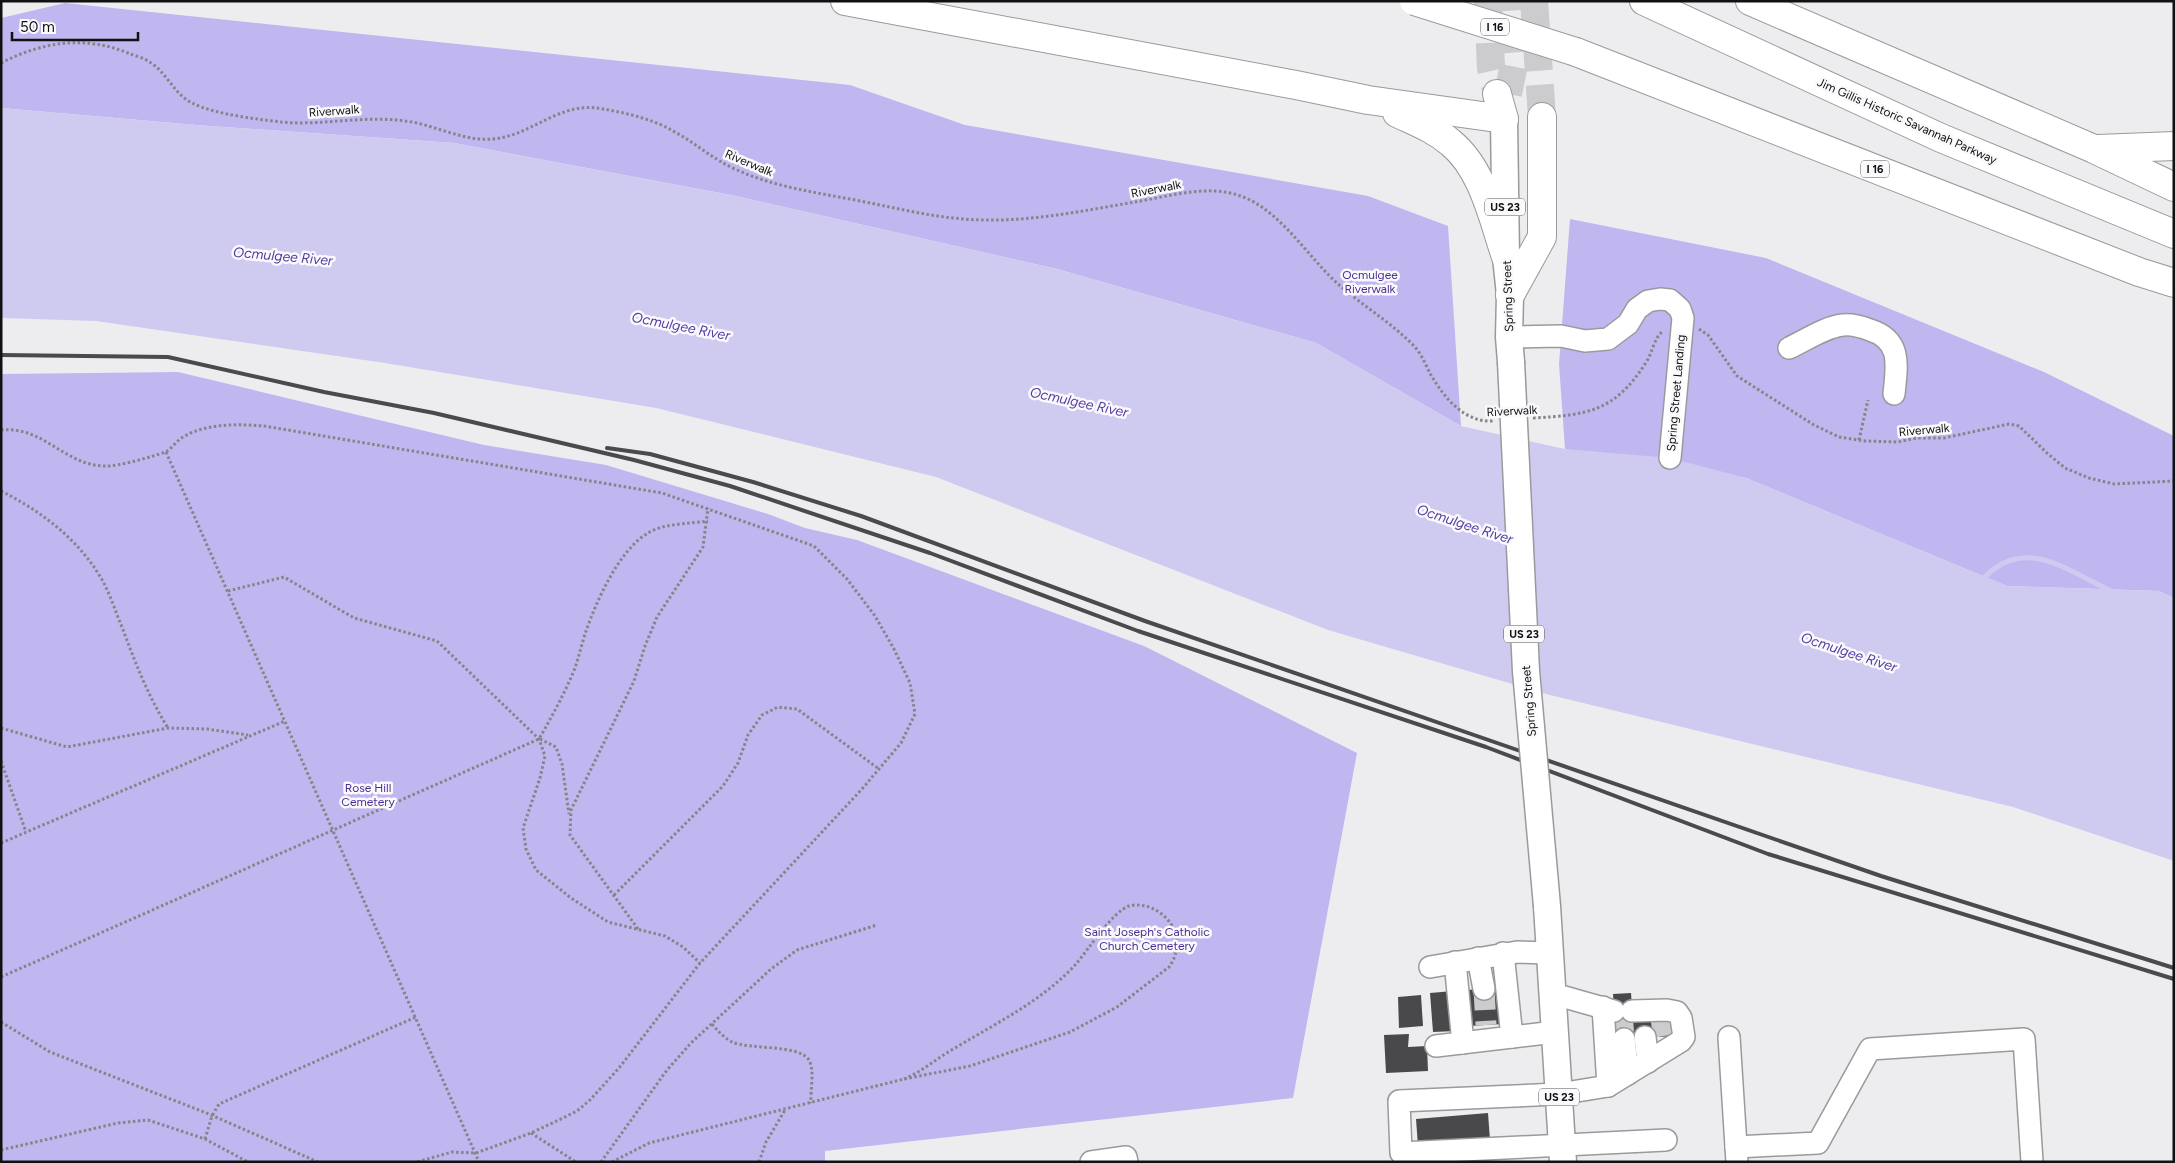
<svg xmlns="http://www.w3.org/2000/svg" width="2175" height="1163" viewBox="0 0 2175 1163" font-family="Figtree,sans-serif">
  <rect width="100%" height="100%" fill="#ededf0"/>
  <g fill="#c0b7f0">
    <polygon points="65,3 850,85 965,125 1368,196 1448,226 1461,426 1316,343 1057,269 731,195 454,143 196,125 1,108 1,18"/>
    <polygon points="1570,219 1766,258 2044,372 2174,436 2174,598 2159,591 2007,586 1746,478 1565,449 1559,364"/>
    <polygon points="178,372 484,445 606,465 768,514 805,528 857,540 1144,646 1357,753 1293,1098 825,1151 825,1162 1,1162 1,374"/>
  </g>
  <polygon fill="#cfcbf0" points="1,108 196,125 454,143 731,195 1057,269 1316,343 1461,426 1565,449 1670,458 1746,478 2007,586 2159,591 2174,598 2174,861 2013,807 1550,695 1328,630 936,477 656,408 385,363 96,321 1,318"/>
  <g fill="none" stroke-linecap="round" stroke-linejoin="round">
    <path stroke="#cfcbf0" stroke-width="5" d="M1980,582C2023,532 2067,571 2113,592"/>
  </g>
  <g fill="#49494c">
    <polygon points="1501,988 1504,1024 1468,1026 1465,990"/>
    <polygon points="1453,991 1456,1031 1433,1032 1430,993"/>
    <polygon points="1631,993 1633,1020 1679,1018 1680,1036 1607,1039 1615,1022 1613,994"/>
    <polygon points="1421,995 1423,1026 1399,1028 1398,997"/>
    <polygon points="1409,1034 1408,1047 1427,1046 1428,1071 1386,1073 1384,1035"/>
    <polygon points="1488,1113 1490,1140 1418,1146 1416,1119"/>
  </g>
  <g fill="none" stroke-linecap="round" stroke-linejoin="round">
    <g stroke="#cccccf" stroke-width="21" stroke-dasharray="21 11" stroke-linecap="butt">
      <polyline points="1484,989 1486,1025"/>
      <polyline points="1622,1011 1624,1039"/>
      <polyline points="1661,1019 1664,1036"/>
    </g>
    <g stroke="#cccccf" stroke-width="28" stroke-dasharray="28 14" stroke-linecap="butt">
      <polyline points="1488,1 1491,68 1497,94"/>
      <polyline points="1534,1 1542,117"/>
      <polyline points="1508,94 1514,64 1509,1"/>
    </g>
    <defs>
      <g id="minor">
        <polyline points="1509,337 1561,336 1585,341 1608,339 1628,324 1637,309 1648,301 1660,299 1670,300 1680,309 1683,318 1670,458"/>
        <path d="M1789,348C1806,340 1825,327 1843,325C1851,324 1862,327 1870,330C1902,340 1897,365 1894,394"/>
        <polyline points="1503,953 1512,1037"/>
        <polyline points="1478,958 1484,989"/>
        <polyline points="1455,962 1463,1043"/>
        <polyline points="1430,967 1517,952 1549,953"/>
        <polyline points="1554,994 1614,1011"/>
        <polyline points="1603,1007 1608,1086"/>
        <polyline points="1632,1011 1667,1010 1677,1012 1681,1018 1684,1037 1681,1041 1608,1086 1559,1094 1399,1101 1401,1153 1666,1140"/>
        <polyline points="1645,1037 1648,1062"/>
        <polyline points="1729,1037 1737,1162"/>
        <polyline points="1624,1039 1628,1074"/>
        <polyline points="1436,1046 1555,1032"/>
        <polyline points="1736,1147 1818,1143 1870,1049 2024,1039 2032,1162"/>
        <polyline points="1091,1162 1126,1157 1127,1162"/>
      </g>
      <g id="major">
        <polyline points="1504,119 1506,257 1510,295 1509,337 1511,362"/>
        <polyline points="1547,906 1563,1162"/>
      </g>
      <g id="highway">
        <polyline points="845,1 1296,85 1368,100 1504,119"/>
        <polyline points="1644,1 1941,138 2174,234"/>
        <polyline points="1750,1 2094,149 2174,187"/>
        <polyline points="1576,52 2139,272 2174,283"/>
        <polyline points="1497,94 1504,119"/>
        <path d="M1397,113C1416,122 1435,129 1451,143C1483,169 1493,219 1506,257"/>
        <polyline points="2098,149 2174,146"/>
        <polyline points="1510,295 1542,237 1542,117"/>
      </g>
    </defs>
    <use href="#minor" stroke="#9a9a9d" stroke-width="24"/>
    <use href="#major" stroke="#9a9a9d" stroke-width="29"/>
    <use href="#highway" stroke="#9a9a9d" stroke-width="30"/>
    <g stroke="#858587" stroke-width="3" stroke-dasharray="2.5 2.5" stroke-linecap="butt">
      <path d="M1,63C42,42 84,35 128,53C135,56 145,58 151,63C167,73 174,94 192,103C213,114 256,119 281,122C322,126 363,115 405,121C433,124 464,142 493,139C534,135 560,100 603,109C626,113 653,119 673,131C696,143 712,159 737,170C777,188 821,193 865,202C905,210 945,220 987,220C1036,221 1087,210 1135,202C1172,196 1212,182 1248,199C1284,216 1309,258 1338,284C1363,306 1392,323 1415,347C1422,355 1426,366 1431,375C1445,399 1465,423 1494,421"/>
      <polyline points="1699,329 1708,335 1737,376 1814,425 1839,437 1865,441 1898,442 1917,438 1944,438 2009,424 2019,426 2047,453 2065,468 2089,478 2114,484 2174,481"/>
      <path d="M1533,418C1587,415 1614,412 1645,364C1653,353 1653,339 1663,331"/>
      <path d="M1,430C45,426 64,466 106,466C116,467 155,456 165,452C172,449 176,441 183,437C207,423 237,424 264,426L662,493L814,546L847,579L875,616L894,649L910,683L915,714L901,743L862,789L700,963L619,1068L590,1100L577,1111L563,1118L531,1133L476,1153L452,1152L417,1162"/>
      <polyline points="1859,440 1868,400"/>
      <polyline points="166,452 479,1162"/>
      <path d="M1,491C41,511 78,539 101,578C110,593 115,611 122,627C135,662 148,696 168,728"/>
      <polyline points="228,591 284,577 354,618 437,641 539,739 545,756 540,778 523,828 526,849 536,870 571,898 608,922 665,936 683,947 700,963"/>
      <polyline points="1,728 67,747 168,728 207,729 248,735"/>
      <polyline points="540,739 556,747 562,764 569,814"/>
      <polyline points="1,761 26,832"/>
      <polyline points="1,843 285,721"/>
      <polyline points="614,895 723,786 738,763 748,735 762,715 778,707 797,709 879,769"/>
      <polyline points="638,929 570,835 571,810 634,681 645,646 657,617 703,547 708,508"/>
      <path d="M1,977L539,739C552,716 565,693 575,668C579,656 582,643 586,631C597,600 619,550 648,533C664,523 690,524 708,521"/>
      <polyline points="1,1022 50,1052 209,1114 318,1162"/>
      <path d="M712,1024C718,1031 723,1037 732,1042C750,1050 799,1044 809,1060C815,1071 810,1091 811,1103"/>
      <polyline points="531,1133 576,1162"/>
      <polyline points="205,1139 212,1116 219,1104 416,1017"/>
      <polyline points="1,1150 118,1123 148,1120 205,1139 248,1162"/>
      <polyline points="601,1162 667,1070 691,1043 771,969 797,950 877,925"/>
      <path d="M612,1162L649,1143L904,1079L970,1066L1070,1032L1117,1007L1169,967C1175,959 1179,947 1176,935C1171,916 1149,901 1129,906C1113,911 1088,950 1076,964C1042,1001 998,1022 955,1048C937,1058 923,1071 904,1079"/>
      <polyline points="759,1162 766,1142 785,1110"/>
    </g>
    <use href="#minor" stroke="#fff" stroke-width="21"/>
    <use href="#major" stroke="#fff" stroke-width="26"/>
    <use href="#highway" stroke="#fff" stroke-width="28"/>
    <g stroke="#4a4a4c" stroke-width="4">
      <polyline points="1,355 168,357 324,392 434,413 634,460 730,486 930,553 1138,631 1486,747 1768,854 2174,979"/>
      <polyline points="607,448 650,454 753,482 861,516 1145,621 1881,876 2174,968"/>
    </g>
    <defs>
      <polyline id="major-bridge" points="1511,362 1526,671 1547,906"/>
      <polyline id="highway-bridge" points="1414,1 1576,52"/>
    </defs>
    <use href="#major-bridge" stroke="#9a9a9d" stroke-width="29" stroke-linecap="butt"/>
    <use href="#highway-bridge" stroke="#9a9a9d" stroke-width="30" stroke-linecap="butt"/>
    <use href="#major-bridge" stroke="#fff" stroke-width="26"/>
    <use href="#highway-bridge" stroke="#fff" stroke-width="28"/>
  </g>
  <g text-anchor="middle" stroke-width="5" stroke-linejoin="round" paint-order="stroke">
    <g fill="#fafafd" stroke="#575758" stroke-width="1">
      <rect x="1481" y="18.5" width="28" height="17" rx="4"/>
      <rect x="1861" y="160.5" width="28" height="17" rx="4"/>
      <rect x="1485" y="198.5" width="40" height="17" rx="4"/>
      <rect x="1504" y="625.5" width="40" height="17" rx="4"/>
      <rect x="1539" y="1088.5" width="40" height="17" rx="4"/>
    </g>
    <g font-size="11" font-weight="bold" fill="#111112">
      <text x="1495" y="31">I 16</text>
      <text x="1875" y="173">I 16</text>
      <text x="1505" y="211">US 23</text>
      <text x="1524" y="638">US 23</text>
      <text x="1559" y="1101">US 23</text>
    </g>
    <g font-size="12" fill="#111112" stroke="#fafafd">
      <text transform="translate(334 111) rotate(-4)" y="4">Riverwalk</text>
      <text transform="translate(1907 121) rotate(24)" y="4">Jim Gillis Historic Savannah Parkway</text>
      <text transform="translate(749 163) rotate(23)" y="4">Riverwalk</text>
      <text transform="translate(1156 189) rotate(-11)" y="4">Riverwalk</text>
      <text transform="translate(1508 296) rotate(-92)" y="4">Spring Street</text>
      <text transform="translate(1676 393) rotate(-85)" y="4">Spring Street Landing</text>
      <text transform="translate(1512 411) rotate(-3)" y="4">Riverwalk</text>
      <text transform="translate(1924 430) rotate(-5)" y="4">Riverwalk</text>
      <text transform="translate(1529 701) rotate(-95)" y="4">Spring Street</text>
    </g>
    <g font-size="12" fill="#4c2d94" stroke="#fafafd">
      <text x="1370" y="279">Ocmulgee<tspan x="1370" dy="14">Riverwalk</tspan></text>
      <text x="368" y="792">Rose Hill<tspan x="368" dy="14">Cemetery</tspan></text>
      <text x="1147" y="936">Saint Joseph's Catholic<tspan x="1147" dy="14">Church Cemetery</tspan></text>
    </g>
    <g font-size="14" font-style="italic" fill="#573ba2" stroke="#fafafd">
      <text transform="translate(283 256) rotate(5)" y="5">Ocmulgee River</text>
      <text transform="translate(681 326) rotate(11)" y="5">Ocmulgee River</text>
      <text transform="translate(1079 402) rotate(12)" y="5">Ocmulgee River</text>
      <text transform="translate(1465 524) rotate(18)" y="5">Ocmulgee River</text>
      <text transform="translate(1849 652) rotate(18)" y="5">Ocmulgee River</text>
    </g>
  </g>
  <rect width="2175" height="1163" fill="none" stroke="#111112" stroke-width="5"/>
  <path d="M12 32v8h126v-8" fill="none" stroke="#111112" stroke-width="2.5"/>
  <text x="20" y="32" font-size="15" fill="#111112" stroke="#fafafd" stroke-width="4" paint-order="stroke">50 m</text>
</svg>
